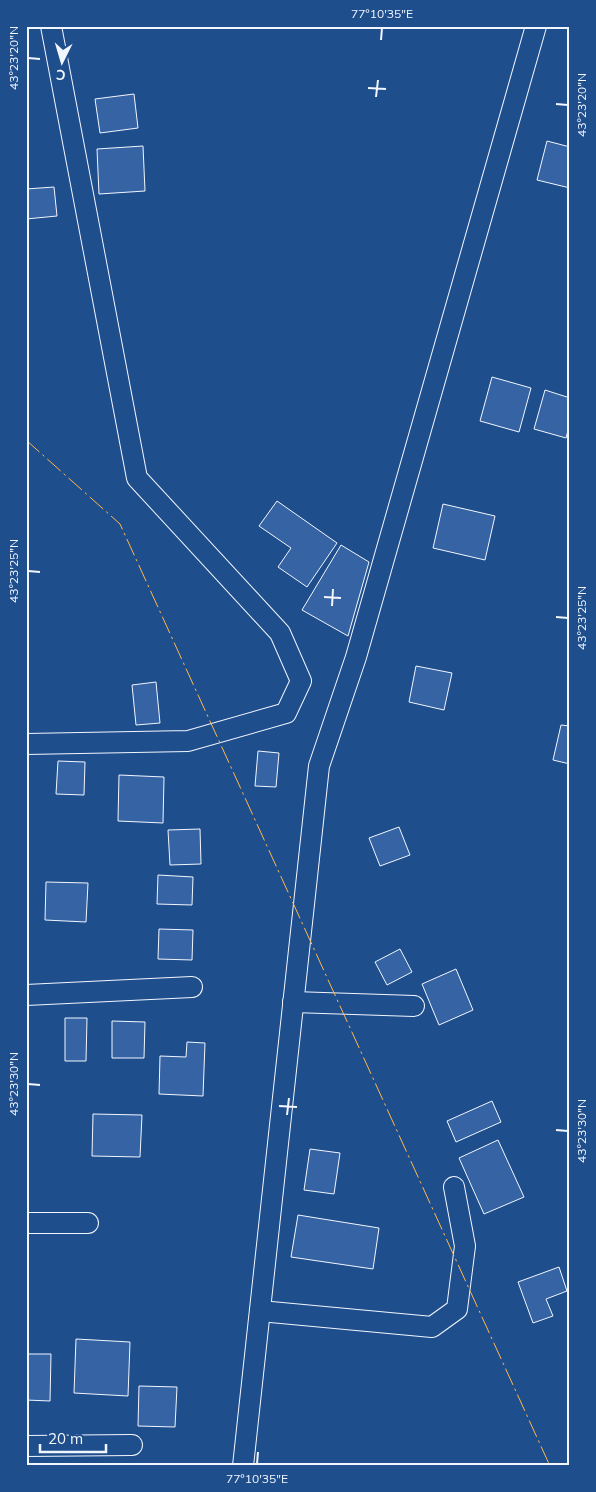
<svg xmlns="http://www.w3.org/2000/svg" width="596" height="1492" viewBox="0 0 596 1492" font-family="Mulish,sans-serif">
  <rect width="100%" height="100%" fill="#1f4e8c"/>
  <g fill="#3563a3" stroke="#f2f6ff">
    <polygon points="134,94 138,128 100,133 95,99"/>
    <polygon points="547,141 570,147 570,188 537,180"/>
    <polygon points="143,146 145,191 99,194 97,149"/>
    <polygon points="54,187 57,216 26,219 26,189"/>
    <polygon points="492,377 531,388 519,432 480,421"/>
    <polygon points="545,390 570,398 570,423 566,438 534,429"/>
    <polygon points="277,501 337,543 307,587 278,567 291,548 259,526"/>
    <polygon points="443,504 495,516 485,560 433,548"/>
    <polygon points="341,545 369,562 348,636 302,610"/>
    <polygon points="416,666 452,673 444,710 409,702"/>
    <polygon points="156,682 160,723 136,725 132,685"/>
    <polygon points="561,725 570,726 570,764 553,760"/>
    <polygon points="258,751 279,753 276,787 255,786"/>
    <polygon points="58,761 85,762 84,795 56,794"/>
    <polygon points="119,775 164,777 163,823 118,821"/>
    <polygon points="399,827 410,855 380,866 369,838"/>
    <polygon points="200,829 201,864 170,865 168,830"/>
    <polygon points="158,875 193,877 192,905 157,904"/>
    <polygon points="46,882 88,883 86,922 45,920"/>
    <polygon points="159,929 193,930 192,960 158,959"/>
    <polygon points="400,949 412,972 387,985 375,962"/>
    <polygon points="456,969 473,1010 439,1025 422,984"/>
    <polygon points="65,1018 87,1018 86,1061 65,1061"/>
    <polygon points="112,1021 145,1022 144,1058 112,1058"/>
    <polygon points="187,1042 205,1043 203,1096 159,1094 160,1056 186,1057"/>
    <polygon points="492,1101 501,1122 456,1142 447,1121"/>
    <polygon points="93,1114 142,1115 140,1157 92,1156"/>
    <polygon points="498,1140 524,1197 484,1214 459,1158"/>
    <polygon points="310,1149 340,1153 334,1194 304,1190"/>
    <polygon points="298,1215 379,1228 373,1269 291,1257"/>
    <polygon points="559,1267 567,1291 546,1299 553,1316 533,1323 518,1282"/>
    <polygon points="76,1339 130,1342 128,1396 74,1393"/>
    <polygon points="26,1354 51,1354 50,1401 26,1400"/>
    <polygon points="139,1386 177,1387 175,1427 138,1426"/>
  </g>
  <g fill="none" stroke-linecap="round" stroke-linejoin="round">
    <defs>
      <g id="street">
        <polyline points="26,744 188,741 286,713 301,681 280,633 137,478 51,26"/>
        <polyline points="26,995 192,987"/>
        <polyline points="293,1002 414,1006"/>
        <polyline points="26,1223 88,1223"/>
        <polyline points="260,1311 432,1327 457,1309 465,1246 454,1187"/>
        <polyline points="26,1446 132,1445"/>
        <polyline points="243,1466 319,766 356,657 536,26"/>
      </g>
    </defs>
    <use href="#street" stroke="#f2f6ff" stroke-width="22"/>
    <use href="#street" stroke="#1f4e8c" stroke-width="20"/>
    <polyline stroke="#ffb74d" stroke-width="1" stroke-dasharray="18 4 2.5 4" stroke-linecap="butt" points="26,440 120,524 550,1466"/>
  </g>
  <path fill="none" stroke="#f2f6ff" stroke-width="2" d="M381,40L382,28M28,58L40,59M368,88L386,89M376,97L378,80M556,104L568,105M28,571L40,572M324,597L341,598M332,606L333,589M556,617L568,618M28,1084L40,1085M279,1106L297,1107M287,1115L289,1098M556,1130L568,1131M257,1464L258,1452"/>
  <rect width="596" height="1492" fill="none" stroke="#1f4e8c" stroke-width="55"/>
  <g transform="translate(62 62) rotate(185)" stroke="#1f4e8c" stroke-width="4" paint-order="stroke">
  <path d="M0-4L9 19L0 12L-9 19Z" fill="#f2f6ff"/>
  <text y="-8" font-size="14" font-weight="bold" text-anchor="middle" fill="#f2f6ff">С</text>
  </g>
  <path d="M40 1444v8h66v-8" fill="none" stroke="#f2f6ff" stroke-width="2.5"/>
  <text x="48" y="1444" font-size="15" fill="#f2f6ff" stroke="#1f4e8c" stroke-width="4" paint-order="stroke">20 m</text>
  <rect x="28" y="28" width="540" height="1436" fill="none" stroke="#f2f6ff" stroke-width="2"/>
  <g font-size="12" text-anchor="middle" fill="#f2f6ff">
    <text x="382" y="18">77°10'35"E</text>
    <text transform="translate(14 58) rotate(-90)" y="4">43°23'20"N</text>
    <text transform="translate(582 105) rotate(-90)" y="4">43°23'20"N</text>
    <text transform="translate(14 571) rotate(-90)" y="4">43°23'25"N</text>
    <text transform="translate(582 618) rotate(-90)" y="4">43°23'25"N</text>
    <text transform="translate(14 1084) rotate(-90)" y="4">43°23'30"N</text>
    <text transform="translate(582 1131) rotate(-90)" y="4">43°23'30"N</text>
    <text x="257" y="1483">77°10'35"E</text>
  </g>
</svg>
